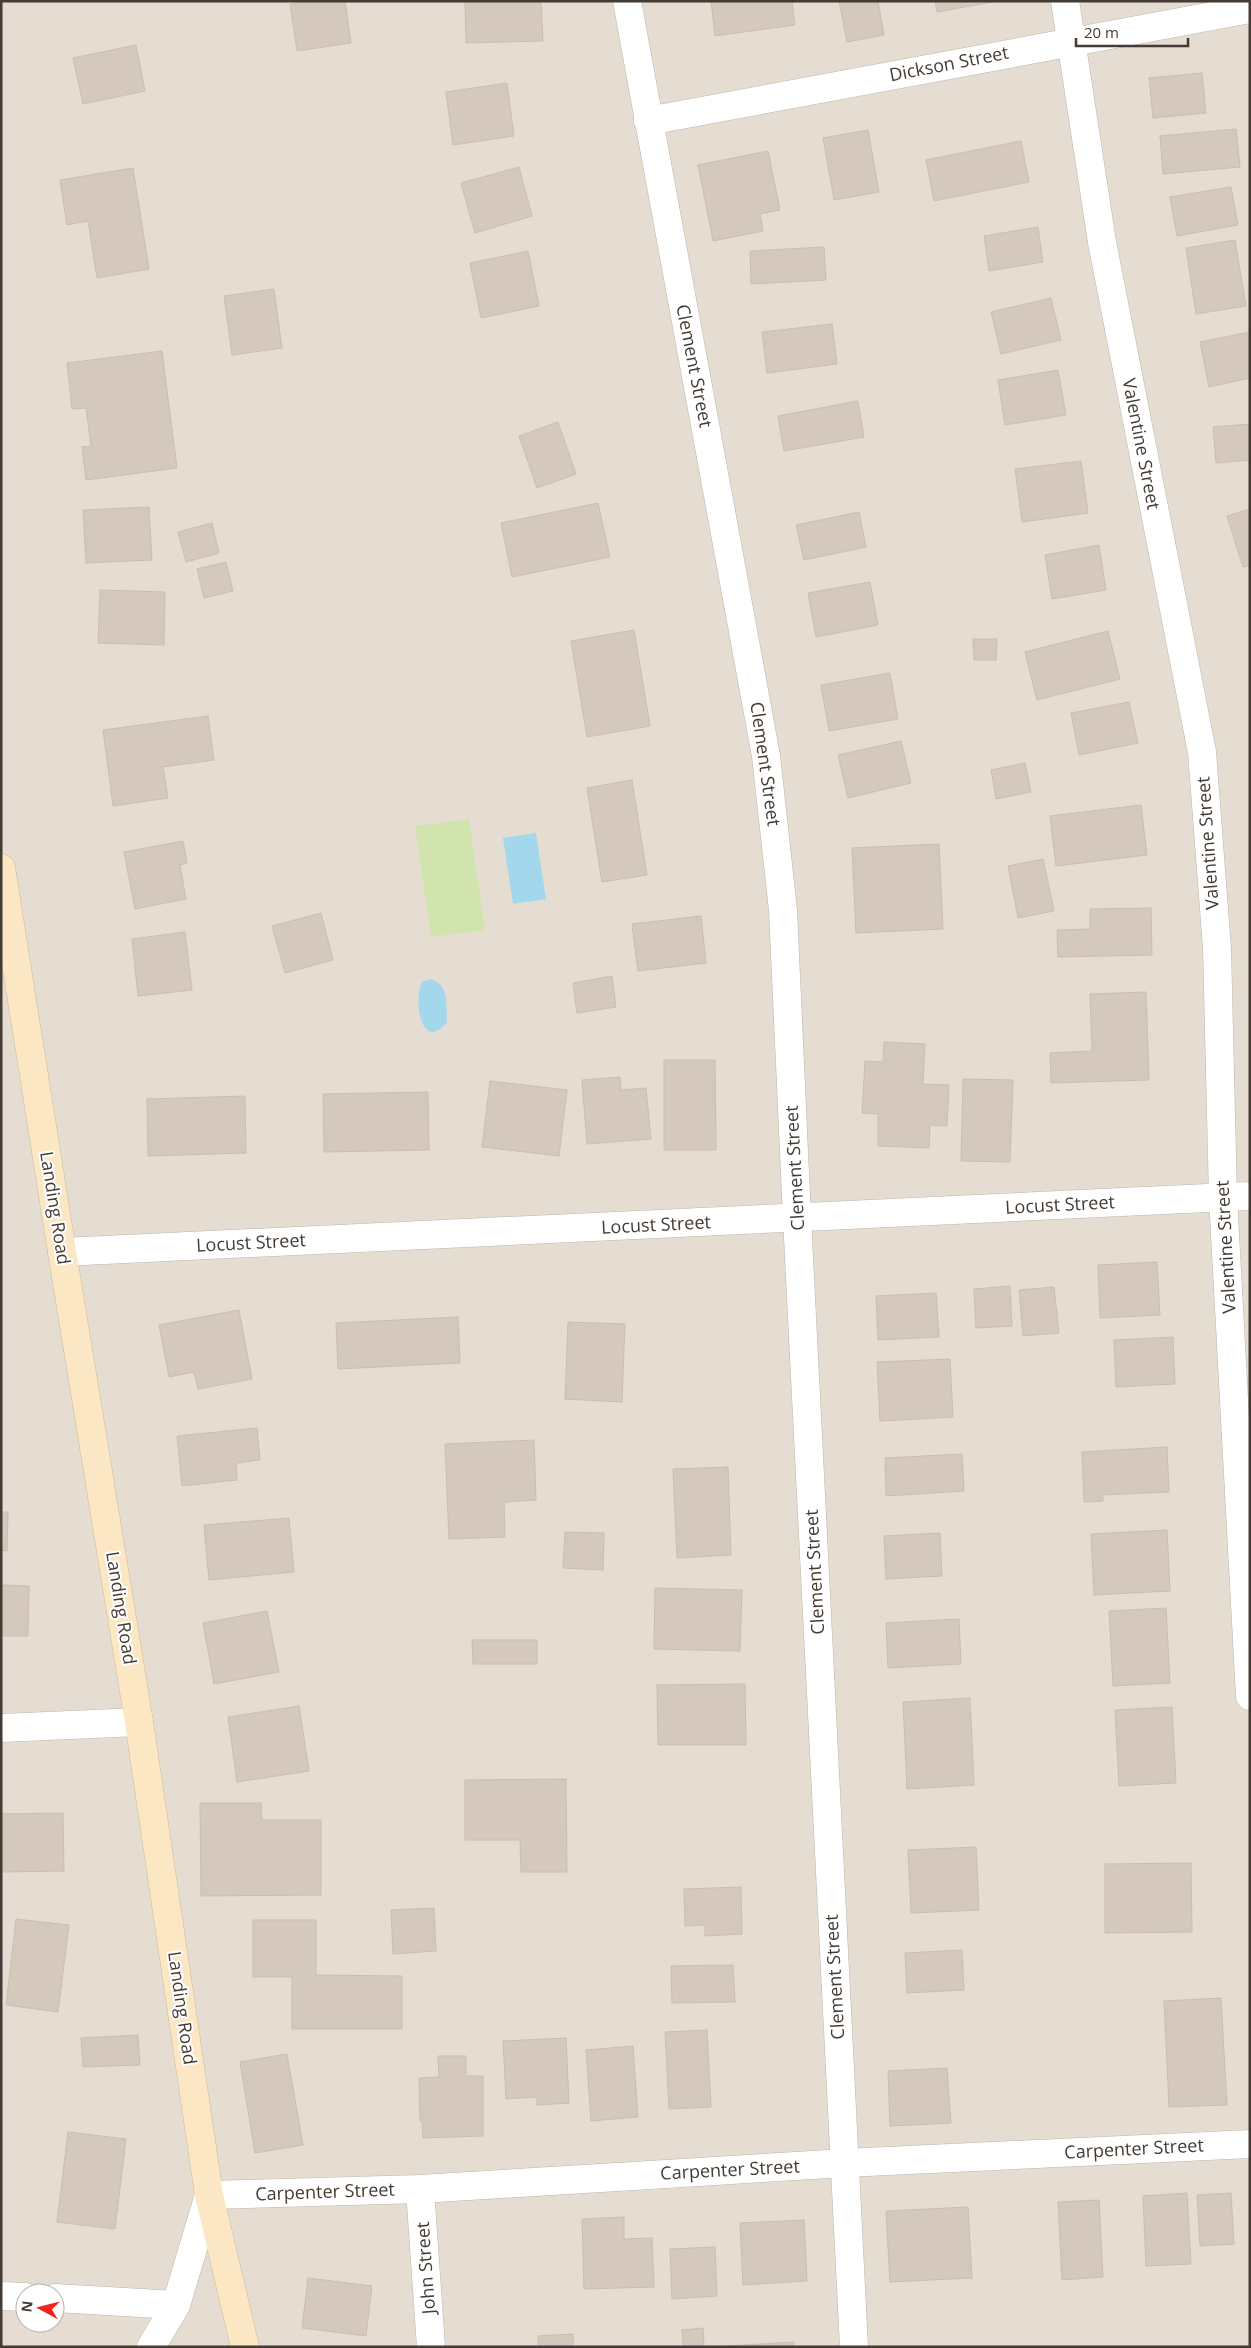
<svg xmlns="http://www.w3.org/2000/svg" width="1251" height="2348" viewBox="0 0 1251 2348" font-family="'Open Sans',sans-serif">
  <rect width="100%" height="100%" fill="#f1ece4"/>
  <path fill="#e5ddd2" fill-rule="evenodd" d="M1,1H1250V2347H1ZM25,2293H55V2323H25Z"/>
  <polygon fill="#d2e4ae" points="469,819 485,930 431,937 415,826"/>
  <g fill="#a2d7ec">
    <polygon points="536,833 546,899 513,904 503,838"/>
    <path d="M430,979C450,983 446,1006 447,1022C421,1054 413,999 422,982Z"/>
  </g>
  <g fill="#d5c9bd" stroke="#cdbdae">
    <polygon points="309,1 345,1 351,43 297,51 290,4"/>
    <polygon points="465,1 541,1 543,41 466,43"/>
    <polygon points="711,1 792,1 795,25 715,36"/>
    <polygon points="839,1 878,1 884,35 847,42"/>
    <polygon points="935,1 993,1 993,2 937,12"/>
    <polygon points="136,45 145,91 83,104 73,58"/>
    <polygon points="1202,73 1206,113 1153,118 1149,78"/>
    <polygon points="507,83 514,136 453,145 446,92"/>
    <polygon points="1236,129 1240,167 1163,174 1160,136"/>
    <polygon points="868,130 879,192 834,200 823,138"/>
    <polygon points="1021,141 1029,182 934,201 926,160"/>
    <polygon points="768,151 780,210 760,214 763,231 713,241 698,165"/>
    <polygon points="519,167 532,216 475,233 461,183"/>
    <polygon points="133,168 149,269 97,278 88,221 67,225 60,180"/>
    <polygon points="1231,187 1238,225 1177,236 1170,197"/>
    <polygon points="1038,227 1043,262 989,271 984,236"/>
    <polygon points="1235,240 1246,306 1196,314 1186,248"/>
    <polygon points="824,247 826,280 751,284 750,251"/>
    <polygon points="528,251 539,306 481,318 470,263"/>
    <polygon points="274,289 282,348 232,355 224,296"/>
    <polygon points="1051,298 1061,340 1001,354 991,312"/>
    <polygon points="832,324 837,364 767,373 762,332"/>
    <polygon points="1250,332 1250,378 1209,387 1200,342"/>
    <polygon points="162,351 177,468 86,480 82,447 91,446 86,408 72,409 67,363"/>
    <polygon points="1058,370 1066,415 1005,425 998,380"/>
    <polygon points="858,401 864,437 784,451 778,416"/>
    <polygon points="558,422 576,474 537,488 519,436"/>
    <polygon points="1250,424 1250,460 1216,463 1213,427"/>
    <polygon points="1081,461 1088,513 1022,522 1015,469"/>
    <polygon points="598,503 610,557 512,577 501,523"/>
    <polygon points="149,507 152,560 86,563 83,510"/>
    <polygon points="1250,509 1250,565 1243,567 1227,516"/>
    <polygon points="859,512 866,547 804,560 796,525"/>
    <polygon points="212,523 219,553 186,562 178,532"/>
    <polygon points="1099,545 1106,590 1052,599 1045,555"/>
    <polygon points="226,562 233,591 204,598 197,569"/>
    <polygon points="870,582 878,625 816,637 808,593"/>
    <polygon points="100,590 165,592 164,645 98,643"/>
    <polygon points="634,630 650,726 587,737 571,641"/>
    <polygon points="1108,631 1120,679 1037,700 1025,652"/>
    <polygon points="973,639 997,639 996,660 974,660"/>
    <polygon points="890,673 898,719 829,731 821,685"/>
    <polygon points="1129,702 1138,743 1079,755 1071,713"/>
    <polygon points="208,716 214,760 163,767 168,798 113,806 103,730"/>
    <polygon points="901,741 911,783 848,798 838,755"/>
    <polygon points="1025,763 1031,792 996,799 991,770"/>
    <polygon points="632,780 647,875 602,882 587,788"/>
    <polygon points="1141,805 1147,855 1056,866 1050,816"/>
    <polygon points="183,841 187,863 180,865 186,899 135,909 124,852"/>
    <polygon points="939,844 943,929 856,933 852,848"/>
    <polygon points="1043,859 1054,911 1018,918 1008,866"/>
    <polygon points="1151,908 1152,955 1058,957 1057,930 1090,929 1090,909"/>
    <polygon points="321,913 333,960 285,973 272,926"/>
    <polygon points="701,916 706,963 638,971 632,924"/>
    <polygon points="185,932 192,990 138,996 132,939"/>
    <polygon points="612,976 616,1007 577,1013 573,983"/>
    <polygon points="1146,992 1149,1080 1051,1083 1050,1053 1092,1051 1090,994"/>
    <polygon points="884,1042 925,1044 923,1084 949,1085 947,1126 930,1125 929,1148 878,1146 878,1114 862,1113 865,1061 883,1062"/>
    <polygon points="664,1060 715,1060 716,1150 664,1150"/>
    <polygon points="620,1077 621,1090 646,1088 651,1139 587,1144 582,1080"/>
    <polygon points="963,1079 1013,1080 1010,1162 961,1161"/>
    <polygon points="490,1081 567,1090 559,1156 482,1147"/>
    <polygon points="428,1092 429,1150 324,1152 323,1094"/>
    <polygon points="245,1096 246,1153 148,1156 147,1099"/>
    <polygon points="1157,1262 1160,1315 1100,1318 1098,1265"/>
    <polygon points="1010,1286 1012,1326 976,1328 974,1289"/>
    <polygon points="1054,1287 1059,1333 1023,1336 1019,1290"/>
    <polygon points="936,1293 939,1337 878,1340 876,1296"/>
    <polygon points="239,1310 252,1379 198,1389 194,1372 169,1377 159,1325"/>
    <polygon points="458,1317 460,1363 338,1369 336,1323"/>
    <polygon points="568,1322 625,1324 622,1402 565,1399"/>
    <polygon points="1173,1337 1175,1384 1116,1387 1114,1340"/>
    <polygon points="950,1359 953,1417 880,1421 877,1362"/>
    <polygon points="257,1428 260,1460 236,1463 237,1480 182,1486 177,1436"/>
    <polygon points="534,1440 536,1500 504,1502 505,1537 449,1539 445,1444"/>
    <polygon points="1167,1447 1169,1492 1103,1495 1103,1501 1084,1502 1082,1452"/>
    <polygon points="962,1454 964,1491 886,1496 885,1458"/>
    <polygon points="728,1467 731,1555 677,1558 673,1469"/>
    <polygon points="1,1512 8,1512 7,1551 1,1550"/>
    <polygon points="289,1518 294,1572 209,1580 204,1525"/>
    <polygon points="1167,1530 1170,1591 1094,1595 1091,1534"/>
    <polygon points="565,1532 604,1533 603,1570 563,1568"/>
    <polygon points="940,1533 942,1576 886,1579 884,1536"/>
    <polygon points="1,1585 29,1586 28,1636 1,1636"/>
    <polygon points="655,1588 742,1590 740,1651 654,1649"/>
    <polygon points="1166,1608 1170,1683 1113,1686 1109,1611"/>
    <polygon points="267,1611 279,1672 214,1684 203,1623"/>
    <polygon points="959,1619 961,1664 888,1668 886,1623"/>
    <polygon points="472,1640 537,1640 537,1664 473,1664"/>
    <polygon points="745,1684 746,1745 658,1745 657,1685"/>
    <polygon points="970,1698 974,1785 907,1789 903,1702"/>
    <polygon points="299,1706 309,1771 237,1782 228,1717"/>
    <polygon points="1172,1707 1176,1783 1119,1786 1115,1710"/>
    <polygon points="566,1779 567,1872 521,1872 520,1840 465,1840 465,1780"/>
    <polygon points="200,1803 261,1803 262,1820 321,1820 321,1895 201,1896"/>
    <polygon points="63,1813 64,1871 1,1872 1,1814"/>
    <polygon points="976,1847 979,1910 911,1913 908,1850"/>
    <polygon points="1191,1863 1192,1932 1105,1933 1105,1864"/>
    <polygon points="741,1887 742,1934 705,1936 705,1925 685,1926 684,1889"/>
    <polygon points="434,1908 436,1951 393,1954 391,1910"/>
    <polygon points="16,1919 69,1925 58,2012 6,2005"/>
    <polygon points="253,1920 316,1920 316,1975 402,1976 402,2029 292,2029 292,1977 253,1977"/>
    <polygon points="962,1950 964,1990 907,1993 905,1953"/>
    <polygon points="733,1965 735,2002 672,2003 671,1966"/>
    <polygon points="1221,1998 1227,2105 1169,2107 1164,2001"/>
    <polygon points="707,2030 711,2107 669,2109 665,2032"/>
    <polygon points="138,2035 140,2065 83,2067 81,2038"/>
    <polygon points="566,2038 569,2103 537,2105 537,2097 506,2099 503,2041"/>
    <polygon points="633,2046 638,2117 591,2121 586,2050"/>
    <polygon points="287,2054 303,2145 255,2153 240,2062"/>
    <polygon points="438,2056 466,2056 466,2076 483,2076 483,2136 423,2138 422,2121 420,2121 419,2078 439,2077"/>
    <polygon points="947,2068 951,2123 890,2126 888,2071"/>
    <polygon points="68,2132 126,2139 115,2229 57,2222"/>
    <polygon points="1187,2193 1191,2264 1146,2266 1143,2196"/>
    <polygon points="1231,2193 1234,2244 1200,2246 1197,2195"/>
    <polygon points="1099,2200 1103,2277 1062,2280 1058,2202"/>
    <polygon points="968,2207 972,2278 890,2282 886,2211"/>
    <polygon points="624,2217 624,2239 652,2238 654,2287 584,2289 582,2219"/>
    <polygon points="804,2220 807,2281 743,2285 740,2223"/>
    <polygon points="715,2247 717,2296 672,2299 670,2249"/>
    <polygon points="308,2278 372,2286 366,2336 302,2328"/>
    <polygon points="703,2328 704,2347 683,2347 682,2330"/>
    <polygon points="573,2334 574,2347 538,2347 538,2336"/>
    <polygon points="794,2342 794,2347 726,2347 726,2346"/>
  </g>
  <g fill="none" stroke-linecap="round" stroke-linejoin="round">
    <defs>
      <g id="street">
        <polyline points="627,1 766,756 783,910 797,1218 854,2347"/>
        <polyline points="1065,1 1102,242 1202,752 1217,948 1223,1197 1250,1696"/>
        <polyline points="648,121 1250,9"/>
        <polyline points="62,1252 1250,1196"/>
        <polyline points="1,1728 139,1722"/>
        <polyline points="420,2189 431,2347"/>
        <polyline points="1,2296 25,2297"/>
        <polyline points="55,2298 176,2305"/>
        <polyline points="151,2347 176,2305 209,2195 420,2189 845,2163 1250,2144"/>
      </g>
      <polyline id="secondary" points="1,868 62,1252 139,1722 209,2195 245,2347"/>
    </defs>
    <use href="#street" stroke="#bfb5aa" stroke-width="29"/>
    <use href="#secondary" stroke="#cfb996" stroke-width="29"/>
    <use href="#street" stroke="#fff" stroke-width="28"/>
    <use href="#secondary" stroke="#fce7c4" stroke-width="28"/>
  </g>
  <g text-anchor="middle" stroke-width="4" stroke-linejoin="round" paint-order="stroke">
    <g font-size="18" fill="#433b34" stroke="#fff">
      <text transform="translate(949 64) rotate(-11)" y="6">Dickson Street</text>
      <text transform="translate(694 366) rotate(79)" y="6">Clement Street</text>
      <text transform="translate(1141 444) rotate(79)" y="6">Valentine Street</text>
      <text transform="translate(765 764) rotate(82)" y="6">Clement Street</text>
      <text transform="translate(1208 843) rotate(-94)" y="6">Valentine Street</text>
      <text transform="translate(795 1168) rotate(-93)" y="6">Clement Street</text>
      <text transform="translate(1060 1205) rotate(-3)" y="6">Locust Street</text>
      <text transform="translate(55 1208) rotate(81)" y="6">Landing Road</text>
      <text transform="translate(656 1225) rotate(-3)" y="6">Locust Street</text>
      <text transform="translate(251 1243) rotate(-3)" y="6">Locust Street</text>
      <text transform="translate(1226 1247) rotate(-93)" y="6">Valentine Street</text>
      <text transform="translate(815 1572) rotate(-93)" y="6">Clement Street</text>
      <text transform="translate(121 1608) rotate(81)" y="6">Landing Road</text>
      <text transform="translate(835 1977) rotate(-93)" y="6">Clement Street</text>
      <text transform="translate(182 2008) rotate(82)" y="6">Landing Road</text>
      <text transform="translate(1134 2149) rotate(-3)" y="6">Carpenter Street</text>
      <text transform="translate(730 2170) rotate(-3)" y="6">Carpenter Street</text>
      <text transform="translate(325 2192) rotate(-2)" y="6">Carpenter Street</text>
      <text transform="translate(426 2268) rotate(-94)" y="6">John Street</text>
    </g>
  </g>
  <rect width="1251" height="2348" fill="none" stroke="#433b34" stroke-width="5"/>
  <g transform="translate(40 2308) rotate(277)"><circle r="24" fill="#ffffff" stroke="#b4b1ae"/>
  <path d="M0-4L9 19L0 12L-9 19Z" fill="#f0231d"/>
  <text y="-8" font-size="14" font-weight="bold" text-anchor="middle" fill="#433b34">N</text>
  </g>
  <path d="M1076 38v8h112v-8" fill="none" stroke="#433b34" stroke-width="2.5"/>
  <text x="1084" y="38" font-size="15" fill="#433b34" stroke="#ffffff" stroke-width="4" paint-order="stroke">20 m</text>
</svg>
